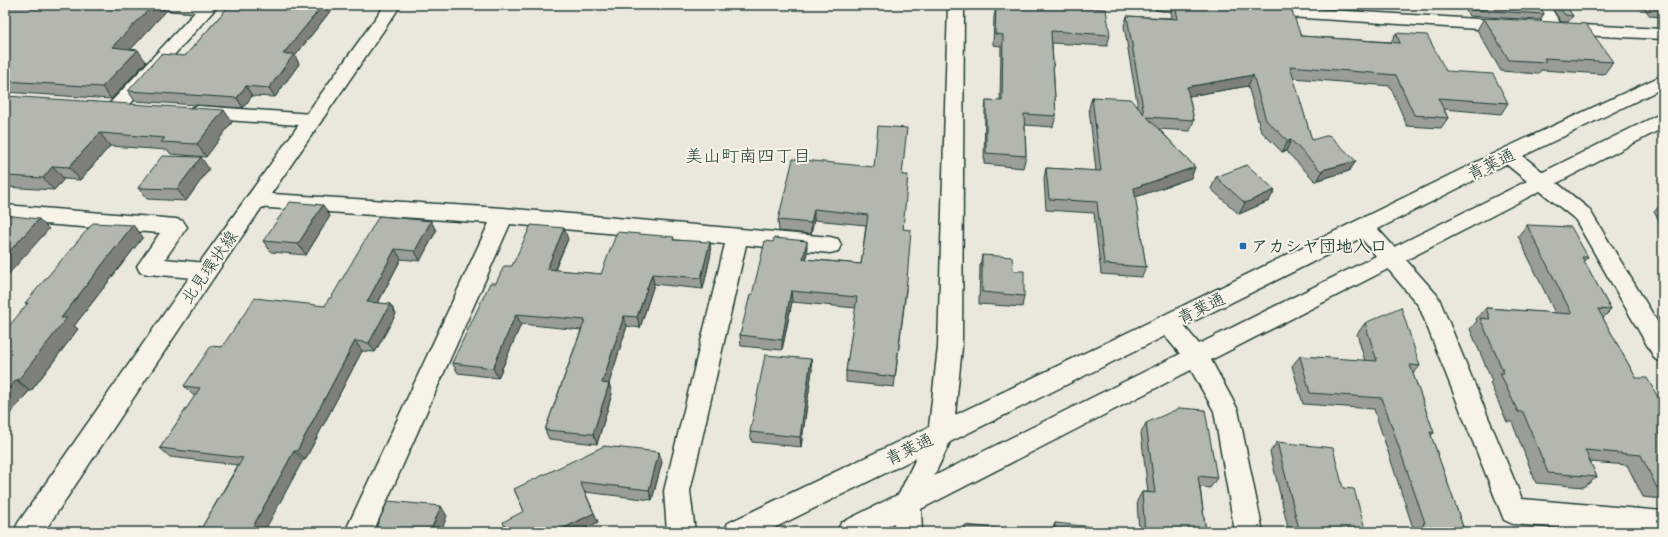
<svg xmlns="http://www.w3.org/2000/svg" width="1668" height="537" viewBox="0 0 1668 537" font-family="'Indie Flower','Klee One',sans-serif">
  <rect width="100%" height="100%" fill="#eae8dd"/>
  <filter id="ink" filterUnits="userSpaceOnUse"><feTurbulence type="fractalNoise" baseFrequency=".025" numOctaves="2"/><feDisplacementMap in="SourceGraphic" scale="8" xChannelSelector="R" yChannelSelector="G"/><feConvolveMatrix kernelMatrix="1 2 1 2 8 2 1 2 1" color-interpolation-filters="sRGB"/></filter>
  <g filter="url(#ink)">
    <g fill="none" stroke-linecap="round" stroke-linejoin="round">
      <defs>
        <g id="minor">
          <polygon points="154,5 214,5 216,8 124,111 117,113 110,111 108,107 110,103 195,12 156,9"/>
          <path d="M948,5H964L962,347L955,415L1160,317L1501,150L1663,75V88L1523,156L1543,172L1656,116L1663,114V128L1557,183L1589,209L1663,331V362L1655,359L1575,219L1540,191L1406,260L1437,295L1440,301L1522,499L1663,511V532H1609L1513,524L1504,520L1419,306L1388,269L1211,360L1238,410L1263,532H1235L1214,411L1191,370L921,509L922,532H894V523L878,532H837L841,523L899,494L916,458L766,532H724L728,523L929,427L938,347ZM1506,164L1527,181L1394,247L1378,229ZM1361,238L1376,256L1199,344L1184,326ZM1165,336L1180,354L934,476L950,442Z"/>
          <polygon points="1154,5 1210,5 1211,7 1209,11 1203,12 1162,10 1156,9"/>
          <polygon points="1533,5 1549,5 1561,24 1663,29 1663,39 1561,34 1549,32"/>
          <polygon points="1263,6 1510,21 1516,22 1519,26 1516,30 1510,31 1257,15 1255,11 1257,7"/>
          <polygon points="198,106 312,114 319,116 322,120 319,124 312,126 198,118 191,116 189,112 191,108"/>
          <polygon points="255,193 503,208 830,237 838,239 841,245 838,251 830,253 746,245 690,491 695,532 667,532 664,491 725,244 510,224 373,532 345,532 489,223 255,207 248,205 245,200 248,195"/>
          <polygon points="5,205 176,219 183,221 187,227 165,259 206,263 214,265 217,271 214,277 206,279 148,274 140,272 137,266 160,233 5,221"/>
        </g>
        <polygon id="major" points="385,5 401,5 214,277 44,532 14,532 18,523 198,265"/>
      </defs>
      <use href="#minor" stroke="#1f3d34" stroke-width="3"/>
      <use href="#major" stroke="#1f3d34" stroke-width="3"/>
      <use href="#minor" fill="#f7f3e8" fill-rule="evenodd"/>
      <use href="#major" fill="#f7f3e8" fill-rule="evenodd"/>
    </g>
    <g fill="#999e96" stroke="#1f3d34">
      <polygon points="5,5 166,11 131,49 146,62 111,99 5,92"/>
      <polygon points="230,5 335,5 295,56 299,64 275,97 252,96 243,108 135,101 128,91 185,56"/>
      <polygon points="1002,5 1040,5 1110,35 1107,46 1052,43 1056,116 1053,127 1025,125 1026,156 1023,168 984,164 985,111 986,100 1000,101 1001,46 993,45 994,17 996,6 1002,7"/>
      <polygon points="1173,5 1238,5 1301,36 1391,42 1396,33 1446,71 1508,103 1501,114 1444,109 1448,118 1441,128 1407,126 1390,86 1293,78 1312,140 1356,161 1349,171 1318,180 1316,182 1286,151 1282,152 1261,131 1248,86 1189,96 1194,120 1190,131 1159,129 1195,167 1191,178 1135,197 1146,267 1142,277 1101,274 1094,213 1046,210 1044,178 1046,168 1096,171 1089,108 1092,97 1138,108 1124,26 1127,16 1172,18 1171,12"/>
      <polygon points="1463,5 1539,5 1544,14 1540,20 1469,16"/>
      <polygon points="1550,5 1565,5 1573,16 1568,22 1561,22"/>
      <polygon points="1642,5 1663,5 1663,16 1662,17 1650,16"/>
      <polygon points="1484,18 1613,62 1604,74 1541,70 1538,74 1501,71 1477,30"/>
      <polygon points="5,96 232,122 206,157 171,154 167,150 110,146 80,180 64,179 54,190 5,187"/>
      <polygon points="874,167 902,175 903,229 906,291 894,387 846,382 846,371 856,308 792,302 782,350 741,346 740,335 752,295 807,252 806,259 861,264 866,225 814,220 811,234 779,231 778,220"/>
      <polygon points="209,169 186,201 147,199 138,188"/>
      <polygon points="1216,177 1269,201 1239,214 1211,189"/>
      <polygon points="1663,202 1663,227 1654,212"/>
      <polygon points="330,216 306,255 271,252 263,241"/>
      <polygon points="431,221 436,231 420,261 401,259 378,303 390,304 396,314 375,352 362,351 305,460 303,460 202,527 238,465 170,457 160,448 195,396 194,396 184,386 222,347 325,306 331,298"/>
      <polygon points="1527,225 1588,257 1584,261 1611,310 1603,318 1636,378 1663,406 1663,499 1643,497 1627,465 1590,462 1597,477 1584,487 1536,483 1512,422 1507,422 1490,383 1492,381 1470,329 1477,321 1476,319 1486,308 1555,313 1518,236"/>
      <polygon points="143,237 74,326 78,329 31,391 29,391 5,420 27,304 25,303"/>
      <polygon points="568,239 555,270 601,274 675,240 711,253 703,289 654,284 640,328 627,326 609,383 612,394 597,444 549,439 545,430 581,330 521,324 498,378 458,373 452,363 496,283 512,266"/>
      <polygon points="982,255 1013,271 1024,296 1022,307 979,304 980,266"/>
      <polygon points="1365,323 1420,366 1413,374 1434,433 1431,436 1463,527 1470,532 1413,532 1414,531 1374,409 1303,404 1292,366 1300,356 1365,361 1357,334"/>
      <polygon points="811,359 812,370 801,447 752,442 750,432"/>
      <polygon points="1146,423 1217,478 1210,488 1200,487 1206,532 1139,532 1137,501 1142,492 1148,492 1141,433"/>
      <polygon points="1277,442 1343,488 1366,532 1289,532 1270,452"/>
      <polygon points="662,462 652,500 585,492 598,522 579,532 507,532 524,511 514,489"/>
      <polygon points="1055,523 1102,532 1051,532"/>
    </g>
    <g fill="#7d817a" stroke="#1f3d34">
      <polygon points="152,5 162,5 166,11 121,60 112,47"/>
      <polygon points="323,5 335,5 295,56 299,64 275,97 269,88 283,54"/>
      <polygon points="138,50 146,62 111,99 102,87"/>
      <polygon points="1253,75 1248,86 1183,97 1187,87"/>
      <polygon points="246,86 252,96 243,108 237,98"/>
      <polygon points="224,110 232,122 206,157 197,144"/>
      <polygon points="100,133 110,146 80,180 69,167"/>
      <polygon points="1291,140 1286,151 1282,152 1288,141"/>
      <polygon points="201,157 209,169 186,201 177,189"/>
      <polygon points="1356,161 1349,171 1318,180 1322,172 1322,170"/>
      <polygon points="53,166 64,179 54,190 43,178"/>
      <polygon points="1195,167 1191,178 1130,199 1134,188"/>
      <polygon points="1275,190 1269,201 1239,214 1245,203"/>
      <polygon points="323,205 330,216 306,255 298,244"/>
      <polygon points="814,209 814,220 811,234 811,223"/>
      <polygon points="39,219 49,229 5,278 5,256"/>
      <polygon points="431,221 436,231 420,261 415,251"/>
      <polygon points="133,225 143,237 74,326 78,329 31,391 18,380 61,318"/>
      <polygon points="564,228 568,239 550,280 547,269"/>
      <polygon points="807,241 807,252 804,270 803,259"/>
      <polygon points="710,242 711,253 703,289 701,278"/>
      <polygon points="395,249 401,259 373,312 367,302"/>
      <polygon points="652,274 654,284 640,328 637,317"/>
      <polygon points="791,291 792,302 782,350 782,340"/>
      <polygon points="390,304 396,314 375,352 369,343"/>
      <polygon points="516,314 521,324 498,378 493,368"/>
      <polygon points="624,316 627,326 606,393 602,383"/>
      <polygon points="355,341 362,351 305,460 297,451"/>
      <polygon points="811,359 812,370 801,447 800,437"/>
      <polygon points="16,380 29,391 5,420 5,393"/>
      <polygon points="609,384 612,394 597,444 593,434"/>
      <polygon points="294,451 303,460 264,532 250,532"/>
      <polygon points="659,452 662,462 652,500 649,490"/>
      <polygon points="441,506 447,516 441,532 430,532"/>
      <polygon points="594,513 598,522 579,532 556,532"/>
    </g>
    <g fill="#b2b8ae" stroke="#1f3d34">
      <polygon points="5,5 153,5 112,47 138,50 102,87 5,81"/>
      <polygon points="230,5 323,5 283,54 294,54 269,88 246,86 237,98 128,91 161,54 185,56"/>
      <polygon points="1003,5 1040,5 1106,9 1110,35 1051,31 1056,116 1024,114 1026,156 986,153 986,100 1002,101 1003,35 995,34 996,6 1003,7"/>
      <polygon points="1175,5 1238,5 1291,8 1301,36 1400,43 1396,33 1427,35 1446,71 1493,74 1508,103 1438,98 1448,118 1414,115 1396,75 1290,66 1312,140 1329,135 1356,161 1322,170 1322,172 1291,140 1288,141 1266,120 1253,75 1187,87 1194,120 1147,117 1195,167 1134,188 1146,267 1104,264 1097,202 1049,199 1046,168 1101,171 1092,97 1130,99 1144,114 1127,16 1178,19"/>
      <polygon points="1470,5 1539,5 1544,14 1473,10"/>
      <polygon points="1558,5 1565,5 1573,16 1565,15"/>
      <polygon points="1484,18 1586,24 1613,62 1544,58 1546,62 1509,60"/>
      <polygon points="5,96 224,110 197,144 161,142 165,138 100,133 69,167 53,166 43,178 5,176"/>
      <polygon points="878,126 907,128 902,175 908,175 903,229 911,230 907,280 895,377 846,371 857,297 791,291 782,340 740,335 750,295 752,295 765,241 773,242 774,238 807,241 803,259 861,264 868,215 814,209 811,223 778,220 793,159 874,167"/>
      <polygon points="162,156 201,157 177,189 138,188"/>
      <polygon points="1247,165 1275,190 1245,203 1216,177"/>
      <polygon points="290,202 323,205 298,244 263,241"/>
      <polygon points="5,215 39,219 5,256"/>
      <polygon points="379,216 431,221 415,251 395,249 367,302 390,304 369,343 355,341 297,451 294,451 250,532 196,532 199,526 202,527 243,458 160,448 200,388 184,386 211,346 222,347 255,298 325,306 329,298 331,298"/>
      <polygon points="93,223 133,225 61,318 67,318 18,380 16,380 5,393 5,331 28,303 25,303"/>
      <polygon points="531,225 564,228 547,269 601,274 617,232 674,237 673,240 710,242 701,278 652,274 637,317 624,316 602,383 609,384 593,434 545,430 585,320 516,314 493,368 452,363 490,283 496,283 504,266 512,266"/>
      <polygon points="1527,225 1571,227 1588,257 1582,257 1611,310 1598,309 1636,378 1647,378 1663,406 1663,488 1657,488 1641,455 1585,450 1597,477 1548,473 1523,412 1518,412 1500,373 1504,373 1480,318 1490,319 1486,308 1572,314"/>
      <polygon points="982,255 1012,257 1013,271 1024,271 1024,296 982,292"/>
      <polygon points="1401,307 1420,366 1410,365 1434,433 1430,432 1463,527 1468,528 1470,532 1426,532 1423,523 1425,523 1382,398 1310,393 1300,356 1377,361 1365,323"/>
      <polygon points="765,355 811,359 800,437 750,432"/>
      <polygon points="1180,408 1205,410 1217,478 1198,476 1206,532 1145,532 1142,492 1155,493 1146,423"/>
      <polygon points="1277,442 1333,448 1343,488 1354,489 1366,532 1312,532 1311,530 1299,529"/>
      <polygon points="604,446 659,452 649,490 580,482 594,513 556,532 507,532 503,522 524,511 514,489"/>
      <polygon points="388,501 441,506 430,532 374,532"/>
      <polygon points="1055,523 1102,528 1102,532 1055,532"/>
      <polygon points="965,525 1028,532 965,532"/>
    </g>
  </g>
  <rect fill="#1f6fb2" stroke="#f7f3e8" stroke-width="1.5" x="1239" y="242" width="8" height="8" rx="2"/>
  <g text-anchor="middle" stroke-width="4" stroke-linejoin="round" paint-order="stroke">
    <g font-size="17" fill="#1f3d34" stroke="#f7f3e8">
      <text transform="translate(1491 164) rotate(-26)" y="6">青葉通</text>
      <text transform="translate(209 267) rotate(-55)" y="6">北見環状線</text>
      <text transform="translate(1201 308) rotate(-26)" y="6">青葉通</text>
      <text transform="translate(909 449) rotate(-26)" y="6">青葉通</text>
    </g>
    <g font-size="17" font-weight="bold" fill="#1f3d34" stroke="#f7f3e8" text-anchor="start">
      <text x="1251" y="252">アカシヤ団地入口</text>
    </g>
    <g font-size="18" fill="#1f3d34" stroke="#f7f3e8">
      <text x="748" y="162">美山町南四丁目</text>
    </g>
  </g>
  <rect width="1668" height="537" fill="none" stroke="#f7f3e8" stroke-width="20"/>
  <rect x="10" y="10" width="1648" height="517" fill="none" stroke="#1f3d34" stroke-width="1.5" filter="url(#ink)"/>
</svg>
